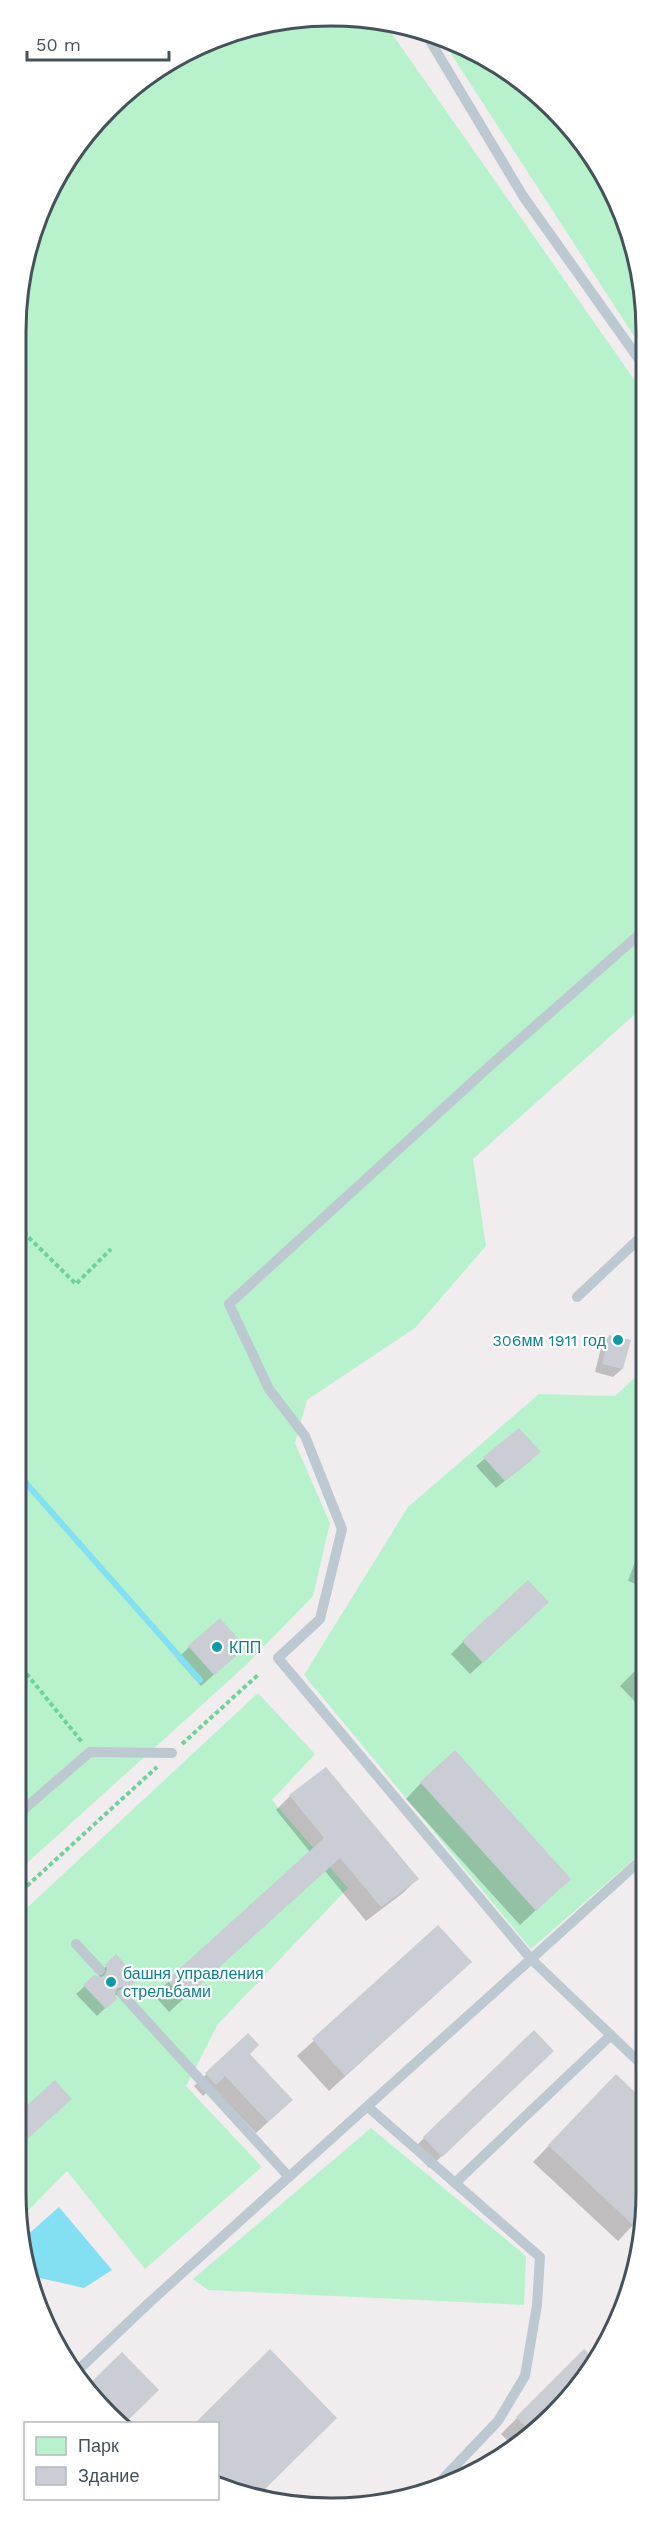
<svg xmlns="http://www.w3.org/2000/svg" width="661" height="2524" viewBox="0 0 661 2524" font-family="'Work Sans',sans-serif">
  <rect width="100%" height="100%" fill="#f1edee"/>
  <g fill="#b8f2cc">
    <polygon points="269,21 383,21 643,392 642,1008 473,1159 486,1246 415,1328 307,1400 295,1443 330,1523 313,1596 245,1666 16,1873 21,269 68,156 155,68"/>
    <polygon points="442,40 488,57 567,122 614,191 643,290 643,350"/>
    <polygon points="642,1371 641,1853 531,1949 304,1675 408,1507 539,1394 615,1396"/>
    <polygon points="258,1693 315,1754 272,1800 348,1888 218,2024 186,2086 262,2167 145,2269 67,2171 20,2219 15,2193 16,1918"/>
    <polygon points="371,2128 526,2256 524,2305 208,2290 193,2279"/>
  </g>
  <polygon fill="#83e0f2" points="59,2207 112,2270 84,2288 31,2276 24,2238"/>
  <g fill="#0003">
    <polygon points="610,1336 622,1369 613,1377 595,1372 602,1344"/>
    <polygon points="519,1430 531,1460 496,1488 476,1466"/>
    <polygon points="641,1545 641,1586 628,1581"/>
    <polygon points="535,1614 470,1674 451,1654 463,1642"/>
    <polygon points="189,1647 244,1648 201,1686 177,1659"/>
    <polygon points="641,1665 641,1708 620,1686"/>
    <polygon points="421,1783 553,1894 520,1925 406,1799"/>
    <polygon points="290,1796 417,1879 403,1893 366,1921 325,1871 169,2012 154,1995 310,1852 276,1810"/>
    <polygon points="438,1927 454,1978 329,2091 297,2056"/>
    <polygon points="116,1957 136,1979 118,1996 113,1994 115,1999 97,2016 76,1994 95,1977 101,1979 98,1974"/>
    <polygon points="248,2035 248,2054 279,2112 256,2133 212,2087 203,2096 194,2086"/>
    <polygon points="540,2063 429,2168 412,2150 424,2138"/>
    <polygon points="616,2076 640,2099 640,2218 618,2241 533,2162"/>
    <polygon points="584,2351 596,2362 593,2368 522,2444 515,2448 501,2434"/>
    <polygon points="122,2354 157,2390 123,2424 94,2402 86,2389"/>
    <polygon points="335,2418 257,2494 218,2484 218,2424"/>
  </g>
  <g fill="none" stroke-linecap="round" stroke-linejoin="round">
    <polyline stroke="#83e0f2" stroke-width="6" points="17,1473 200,1680"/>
  </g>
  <g fill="#cacdd3">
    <polygon points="609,1335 631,1340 623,1369 602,1364"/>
    <polygon points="519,1428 541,1452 505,1481 483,1457"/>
    <polygon points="528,1580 549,1602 483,1663 462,1641"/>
    <polygon points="220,1618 246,1648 214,1675 188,1646"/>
    <polygon points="455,1750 571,1879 536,1911 420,1782"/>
    <polygon points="326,1767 419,1879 381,1907 340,1858 184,1999 167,1980 324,1838 289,1795"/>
    <polygon points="438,1925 472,1962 345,2076 312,2039"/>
    <polygon points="116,1954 138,1979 128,1989 121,1987 117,1989 115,1995 117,1999 106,2009 83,1985 94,1975 101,1977 105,1975 107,1969 105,1965"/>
    <polygon points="534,2030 554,2051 442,2157 423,2137"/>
    <polygon points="248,2033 259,2045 250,2054 293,2100 268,2122 225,2076 216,2085 205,2073"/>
    <polygon points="616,2074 640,2097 640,2232 548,2145"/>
    <polygon points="55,2080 72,2099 15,2150 15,2096 25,2107"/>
    <polygon points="270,2349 337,2418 259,2495 218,2484 218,2424 194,2424"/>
    <polygon points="584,2349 596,2360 593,2368 532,2433 516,2417"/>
    <polygon points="122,2352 159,2390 124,2424 94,2402 85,2388"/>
  </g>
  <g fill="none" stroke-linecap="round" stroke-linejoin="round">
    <g stroke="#6ed29c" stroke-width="4" stroke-dasharray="4.5 3" stroke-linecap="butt">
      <polyline points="18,1227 76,1284 111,1249"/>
      <polyline points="17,1662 82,1742"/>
      <polyline points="182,1744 259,1674"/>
      <polyline points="16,1896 157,1767"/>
    </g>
    <g stroke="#bdc9d1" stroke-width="10">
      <polyline points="426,34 523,196 643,365"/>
      <polyline points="577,1297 642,1236"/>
      <polyline points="16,1816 90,1752 172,1753"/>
      <polyline points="76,1944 100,1970"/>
      <polyline points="122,1994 289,2177"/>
      <polyline points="640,2063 531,1959 278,1658 320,1619 342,1529 305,1436 269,1389 229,1304 492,1064 642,932"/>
      <polyline points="368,2107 540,2257 537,2305 525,2376 498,2421 436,2486"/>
      <polyline points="455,2183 611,2035"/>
      <polyline points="75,2373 151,2301 641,1860"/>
    </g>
  </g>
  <g fill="#0f9aa8" stroke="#fff" stroke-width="2">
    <circle cx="618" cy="1340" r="6"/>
    <circle cx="217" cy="1647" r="6"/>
    <circle cx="111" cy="1982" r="6"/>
  </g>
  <g text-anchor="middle" stroke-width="4.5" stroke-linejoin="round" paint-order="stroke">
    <g font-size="16" fill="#0d838f" stroke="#fff" text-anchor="start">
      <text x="606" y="1346" text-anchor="end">306мм 1911 год</text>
      <text x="229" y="1653">КПП</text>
      <text x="123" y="1979">башня управления<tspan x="123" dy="18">стрельбами</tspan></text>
    </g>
  </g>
  <path d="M0 0H661V2524H0ZM331 26H331A305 305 0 0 1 636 331V2193A305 305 0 0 1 331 2498H331A305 305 0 0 1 26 2193V331A305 305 0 0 1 331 26Z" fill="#fff" fill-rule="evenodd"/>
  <path fill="none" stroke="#45525c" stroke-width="3" d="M331 26H331A305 305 0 0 1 636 331V2193A305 305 0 0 1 331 2498H331A305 305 0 0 1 26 2193V331A305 305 0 0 1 331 26Z"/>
  <rect x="24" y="2422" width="195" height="78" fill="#ffffff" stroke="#b5babe" stroke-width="1.5"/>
  <rect x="36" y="2437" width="30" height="18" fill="#b8f2cc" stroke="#b5babe" stroke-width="1.5"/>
  <text x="78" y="2452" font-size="18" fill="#45525c">Парк</text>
  <rect x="36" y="2467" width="30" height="18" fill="#cacdd3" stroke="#b5babe" stroke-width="1.5"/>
  <text x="78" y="2482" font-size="18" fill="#45525c">Здание</text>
  <path d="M27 51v9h142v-9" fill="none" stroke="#45525c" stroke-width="3"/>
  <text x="36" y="51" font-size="18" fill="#45525c" stroke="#ffffff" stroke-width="4.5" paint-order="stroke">50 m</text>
</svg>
